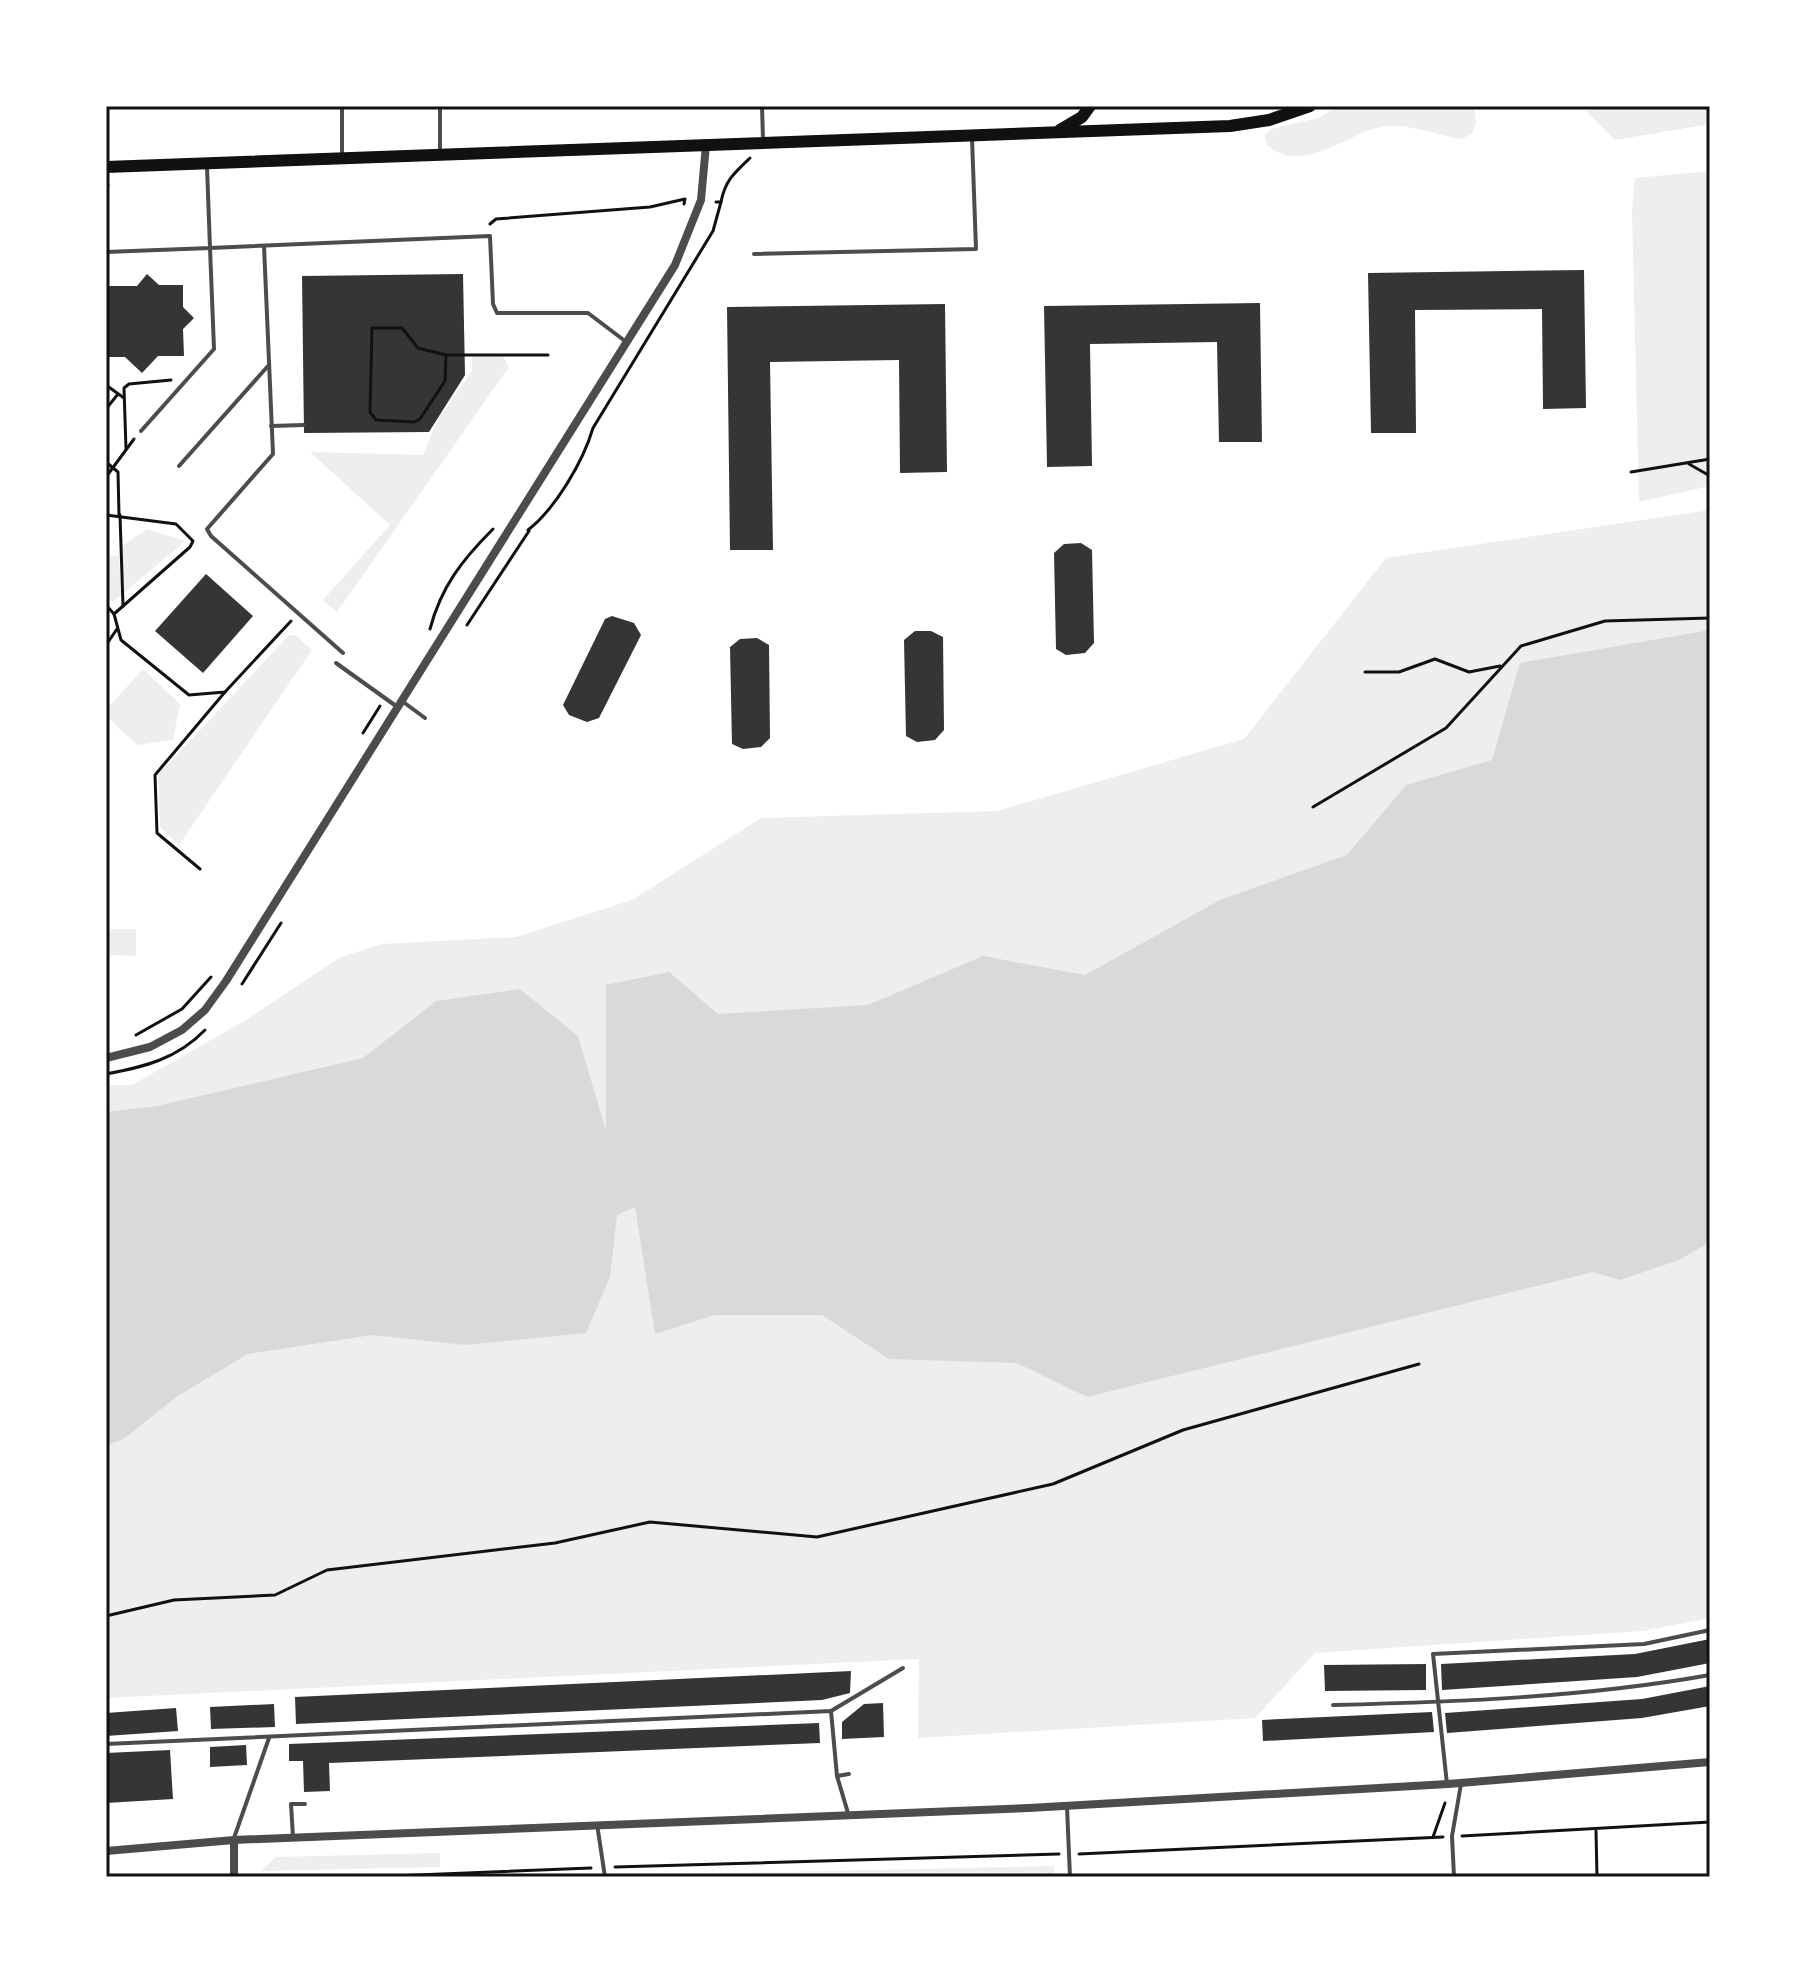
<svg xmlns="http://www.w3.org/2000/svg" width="1816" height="1983" viewBox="0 0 1816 1983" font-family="'Roboto Condensed',sans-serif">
  <rect width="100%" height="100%" fill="#fff"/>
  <g fill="#eee">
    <path d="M1339,106H1474L1476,123L1472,134L1461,139C1438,136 1412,124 1388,126C1351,128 1305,178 1267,145L1265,135L1271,129L1318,118Z"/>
    <polygon points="1613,106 1710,106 1710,124 1615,140 1586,111"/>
    <polygon points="1710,171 1710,486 1639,502 1632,211 1635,178"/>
    <polygon points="503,356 509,367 337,612 323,600 390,525 310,452 423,455 436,423 472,371 472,357"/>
    <polygon points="1710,510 1710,1618 1643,1631 1315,1653 1255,1718 918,1738 919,1659 106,1698 106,1085 132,1085 244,1021 341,957 382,944 516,937 632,900 761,818 997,811 1244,739 1386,558"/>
    <polygon points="147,529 185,541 124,593 122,546"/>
    <polygon points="106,555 119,556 121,595 113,602 106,596"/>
    <polygon points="289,635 295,635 312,650 179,845 160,827 158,775"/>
    <polygon points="143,669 180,704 173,740 137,745 106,716 106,710"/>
    <polygon points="106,929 136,929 136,956 106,955"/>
    <polygon points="440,1853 440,1867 261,1871 276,1857"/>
    <polygon points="1054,1866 1054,1877 690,1877 690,1874"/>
  </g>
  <polygon fill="#d9d9d9" points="1710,630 1710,1242 1679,1260 1620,1280 1593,1272 1087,1397 1017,1363 889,1359 822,1315 715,1315 655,1334 635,1207 617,1215 610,1277 586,1333 465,1345 372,1335 248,1354 176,1397 125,1438 106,1446 106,1112 157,1106 363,1058 436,1001 520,989 578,1036 606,1131 606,985 669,972 718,1014 868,1005 983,956 1085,975 1220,900 1347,855 1406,785 1492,760 1520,663"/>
  <g fill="#353535">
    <polygon points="1584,270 1586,408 1543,409 1542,309 1415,310 1416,433 1371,433 1368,273"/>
    <polygon points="147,274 159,285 183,285 183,307 194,318 183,329 184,356 158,356 142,373 125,357 108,357 107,286 137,286"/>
    <polygon points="463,274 465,375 429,432 304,433 302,276"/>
    <polygon points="1260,303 1262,442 1219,442 1217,342 1090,344 1092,466 1047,467 1044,306"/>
    <polygon points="945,304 947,472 900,473 899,360 770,362 773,550 730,550 727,307"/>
    <polygon points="1081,543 1092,550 1094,643 1085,653 1066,655 1056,649 1054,553 1064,544"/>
    <polygon points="206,574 253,616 203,673 155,631"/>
    <polygon points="612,616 634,623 641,635 599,718 587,722 569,715 563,705 605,619"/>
    <polygon points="915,631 931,631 943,637 944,730 935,740 917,742 906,736 904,640"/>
    <polygon points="757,638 769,645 770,738 761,747 743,749 732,744 730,647 740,639"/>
    <polygon points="1710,1639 1710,1663 1637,1677 1442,1690 1441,1664 1635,1654"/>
    <polygon points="1426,1664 1426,1690 1325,1691 1324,1665"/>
    <polygon points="851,1671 850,1693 822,1700 296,1724 295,1697"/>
    <polygon points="1710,1686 1710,1706 1642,1718 1447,1733 1445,1713 1642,1699"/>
    <polygon points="883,1703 884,1737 842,1739 842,1722 864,1704"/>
    <polygon points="274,1704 275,1727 211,1729 210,1707"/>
    <polygon points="176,1708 178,1731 106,1736 106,1713"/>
    <polygon points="1432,1712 1434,1732 1263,1741 1262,1720"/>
    <polygon points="819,1723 820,1743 329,1763 330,1791 304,1792 303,1761 289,1761 289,1744"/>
    <polygon points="246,1745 247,1765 210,1767 210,1747"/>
    <polygon points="170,1750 173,1799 106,1803 106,1753"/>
  </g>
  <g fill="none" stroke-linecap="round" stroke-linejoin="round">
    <g stroke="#111" stroke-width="3">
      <polyline points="106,185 108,185"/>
      <path d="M716,202H721C725,181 734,173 750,158"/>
      <polyline points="490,224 496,219 650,207 685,199 684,204"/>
      <polyline points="446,355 445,381 420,419 414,422 376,420 370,412 372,328 402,328 418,348 446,355 548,355"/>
      <polyline points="106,385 124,398"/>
      <polyline points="106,409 118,394"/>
      <polyline points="126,449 124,388 129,384 171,380"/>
      <polyline points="106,462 118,472 119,515"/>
      <polyline points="1689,464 1710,476"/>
      <polyline points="1631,472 1710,459"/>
      <polyline points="106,477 134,439"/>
      <polyline points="106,515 176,524 193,541 190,547 114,614 106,605"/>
      <polyline points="120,515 123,606"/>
      <path d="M528,530C555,509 583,462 593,428L713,231L721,202"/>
      <polyline points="114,614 121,640 189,695 225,692 291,621"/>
      <polyline points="467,625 529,531"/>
      <path d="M430,629C441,587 462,560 493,529"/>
      <polyline points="106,645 117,629"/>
      <polyline points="1365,672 1399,672 1435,659 1469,672 1500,666"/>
      <polyline points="363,733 380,706"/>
      <polyline points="1313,807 1446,728 1521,646 1605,621 1710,618"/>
      <polyline points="200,869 157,833 155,775 225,692"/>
      <polyline points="242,984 281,923"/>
      <polyline points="136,1035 182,1009 211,977"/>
      <path d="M106,1074C144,1067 177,1059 205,1030"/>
      <polyline points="106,1616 174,1600 275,1595 327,1570 555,1543 650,1522 817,1537 1053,1484 1183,1430 1419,1364"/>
      <polyline points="1596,1831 1597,1877"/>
      <polyline points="1462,1836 1710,1822"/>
      <polyline points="1433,1837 1445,1803"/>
      <polyline points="1079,1854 1443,1837"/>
      <polyline points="615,1867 1059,1854"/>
      <polyline points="200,1877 215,1877"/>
      <polyline points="367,1877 591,1868"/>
    </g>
    <g stroke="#4c4c4c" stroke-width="4">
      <polyline points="342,106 342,156"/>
      <polyline points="440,106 440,152"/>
      <polyline points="762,106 763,140"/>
      <polyline points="264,246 273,454 207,529 211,536 343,653"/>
      <polyline points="106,252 210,248 207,167"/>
      <polyline points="754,254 976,249 972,138"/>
      <polyline points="271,426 304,425"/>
      <polyline points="141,431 214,349 210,248 490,236 493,304 497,313 588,313 625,341"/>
      <polyline points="179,466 268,366"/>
      <polyline points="336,663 396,706"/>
      <polyline points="402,701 425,718"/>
      <path d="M1333,1705C1459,1702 1586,1697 1710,1675"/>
      <polyline points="831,1711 903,1668"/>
      <polyline points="106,1744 831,1711 837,1776 848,1813"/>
      <polyline points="837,1776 849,1774"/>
      <polyline points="1447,1784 1433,1654 1644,1644 1710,1630"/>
      <polyline points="1067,1807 1070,1877"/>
      <polyline points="597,1824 605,1877"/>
      <polyline points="293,1837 291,1804 305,1804"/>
      <polyline points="234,1838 269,1738"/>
      <polyline points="1454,1877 1452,1836 1461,1784"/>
    </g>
    <g stroke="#4c4c4c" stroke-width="8">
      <polyline points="106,1058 150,1047 182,1030 205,1010 226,981 675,265 701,200 706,145"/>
      <polyline points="234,1840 234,1877"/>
      <polyline points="106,1851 234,1840 1029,1808 1448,1784 1710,1762"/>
    </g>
    <g stroke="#111" stroke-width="12">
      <polyline points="1060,130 1082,117 1090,106"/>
      <polyline points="106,167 1230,126 1269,120 1310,106"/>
    </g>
  </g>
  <rect width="1816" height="1983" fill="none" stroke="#ffffff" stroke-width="216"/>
  <rect x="108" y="108" width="1600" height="1767" fill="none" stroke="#111" stroke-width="3"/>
</svg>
